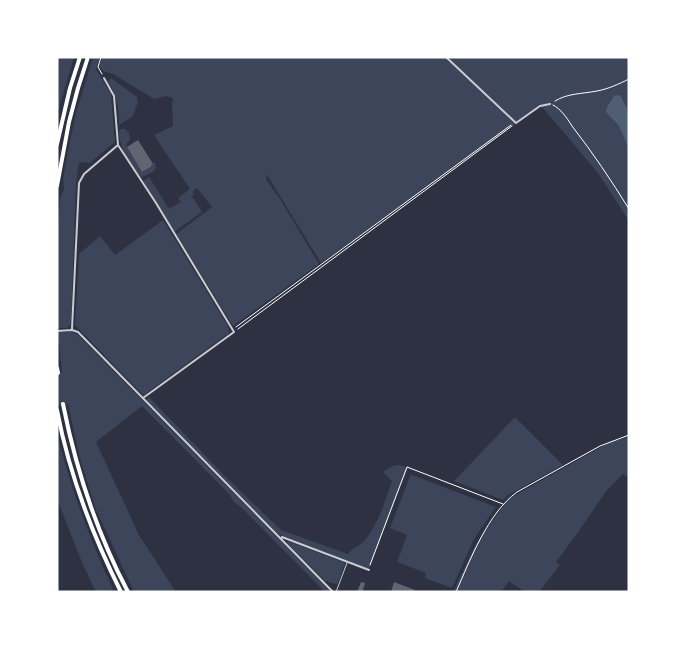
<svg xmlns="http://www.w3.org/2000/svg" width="686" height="649" viewBox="0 0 686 649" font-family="'Noto Sans',sans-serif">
  <rect width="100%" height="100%" fill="#2d3142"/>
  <g fill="#3c4559">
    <polygon points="57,57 74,57 57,115"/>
    <polygon points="93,57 100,57 96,69 111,94 115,142 90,163 79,162 76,184 71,324 67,328 59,328 59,327 57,327 57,239 60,198 64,189 63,179 69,146 76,113"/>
    <path d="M103,57H629V221L598,173L543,108L539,107L321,263L267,175L266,179L280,199L319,264L233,326L176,234L212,207L197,188L192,192L194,194L192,196L202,212L174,232L143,181L149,177L169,209L181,202L178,198L190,189C178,170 165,153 154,135L173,126L172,106L173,98L166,96L154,99L113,74L103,71L99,66Z"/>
    <path d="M111,78L137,97L138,102L133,116L119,125C119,107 117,96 108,81Z"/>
    <path d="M121,129H125L129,133L130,139L126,145L142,172L152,166L151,165L155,162L156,168L153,172L142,177C130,170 119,145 119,131Z"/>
    <polygon points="163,220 228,326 229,333 144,395 141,393 75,325 79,254 100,236 115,255"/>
    <polygon points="60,332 72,332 78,335 331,592 325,592 242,508 235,503 229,494 142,406 96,442 139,535 176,592 134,592 96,510 80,459 68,404 57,405 57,373 62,372 58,333"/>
    <path d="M149,397L225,476L281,530L348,554C352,547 361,546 366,539C379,522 385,501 392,481L383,472C391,466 396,463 405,467L409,465L369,569L278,534L148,402L146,400Z"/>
    <polygon points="515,417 563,465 508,495 503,500 454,481"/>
    <path d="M57,433C70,488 91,541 114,592H96L83,565L57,499Z"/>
    <polygon points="629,437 629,478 623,474 607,490 579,531 556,562 560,565 539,592 525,592 509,581 501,592 453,592 476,544 506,502 512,497 610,442"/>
    <polygon points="412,475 496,507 474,539 452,588 425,578 426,573 397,562 407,535 390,528 410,476"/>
    <polygon points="288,541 345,563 338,583 336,584 325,581 287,543"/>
  </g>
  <polygon fill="#4f5d75" points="620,95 629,113 629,149 619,126 606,112 607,107 614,96"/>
  <g fill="#626471">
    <polygon points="138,140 153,164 151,165 152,166 142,172 127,147"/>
    <polygon points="361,582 365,583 363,590 363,592 357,592"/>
    <polygon points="394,582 415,590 414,592 398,591 398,592 391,592"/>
  </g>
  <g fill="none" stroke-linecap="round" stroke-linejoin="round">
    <g stroke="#fff" stroke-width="1">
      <polyline points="101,57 98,67 102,74"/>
      <path d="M555,101C568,93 582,94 597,91C608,89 619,84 629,79"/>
      <path d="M553,105C561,109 567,118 572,126C593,153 611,180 629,209"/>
      <polyline points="236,327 511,125"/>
      <polyline points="238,329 512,126"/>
      <polyline points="370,565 407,467 503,504"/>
      <path d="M456,592C470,560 488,513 517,492L600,446L629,435"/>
    </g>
    <polyline stroke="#caccd0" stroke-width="1" points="336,592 347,563"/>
    <g stroke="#caccd0" stroke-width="2">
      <polyline points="446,57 516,123 540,106 550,104"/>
      <polyline points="104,78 114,96 118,145 156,203 234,332 143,398"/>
      <polyline points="72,329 79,183 84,174 118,145"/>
      <polyline points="57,331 72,330 78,332 333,592"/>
      <polyline points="281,539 282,537 369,570"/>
    </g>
    <g stroke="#fff" stroke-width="4">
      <polyline points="57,144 70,88 80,57"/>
      <polyline points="57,186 69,122 78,88 88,57"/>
      <polyline points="57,368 58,373"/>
      <path d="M63,404C76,470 97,533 128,592"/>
      <path d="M57,410C69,474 92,534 121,592"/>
    </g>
  </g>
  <rect width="686" height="649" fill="none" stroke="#ffffff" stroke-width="117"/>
</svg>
